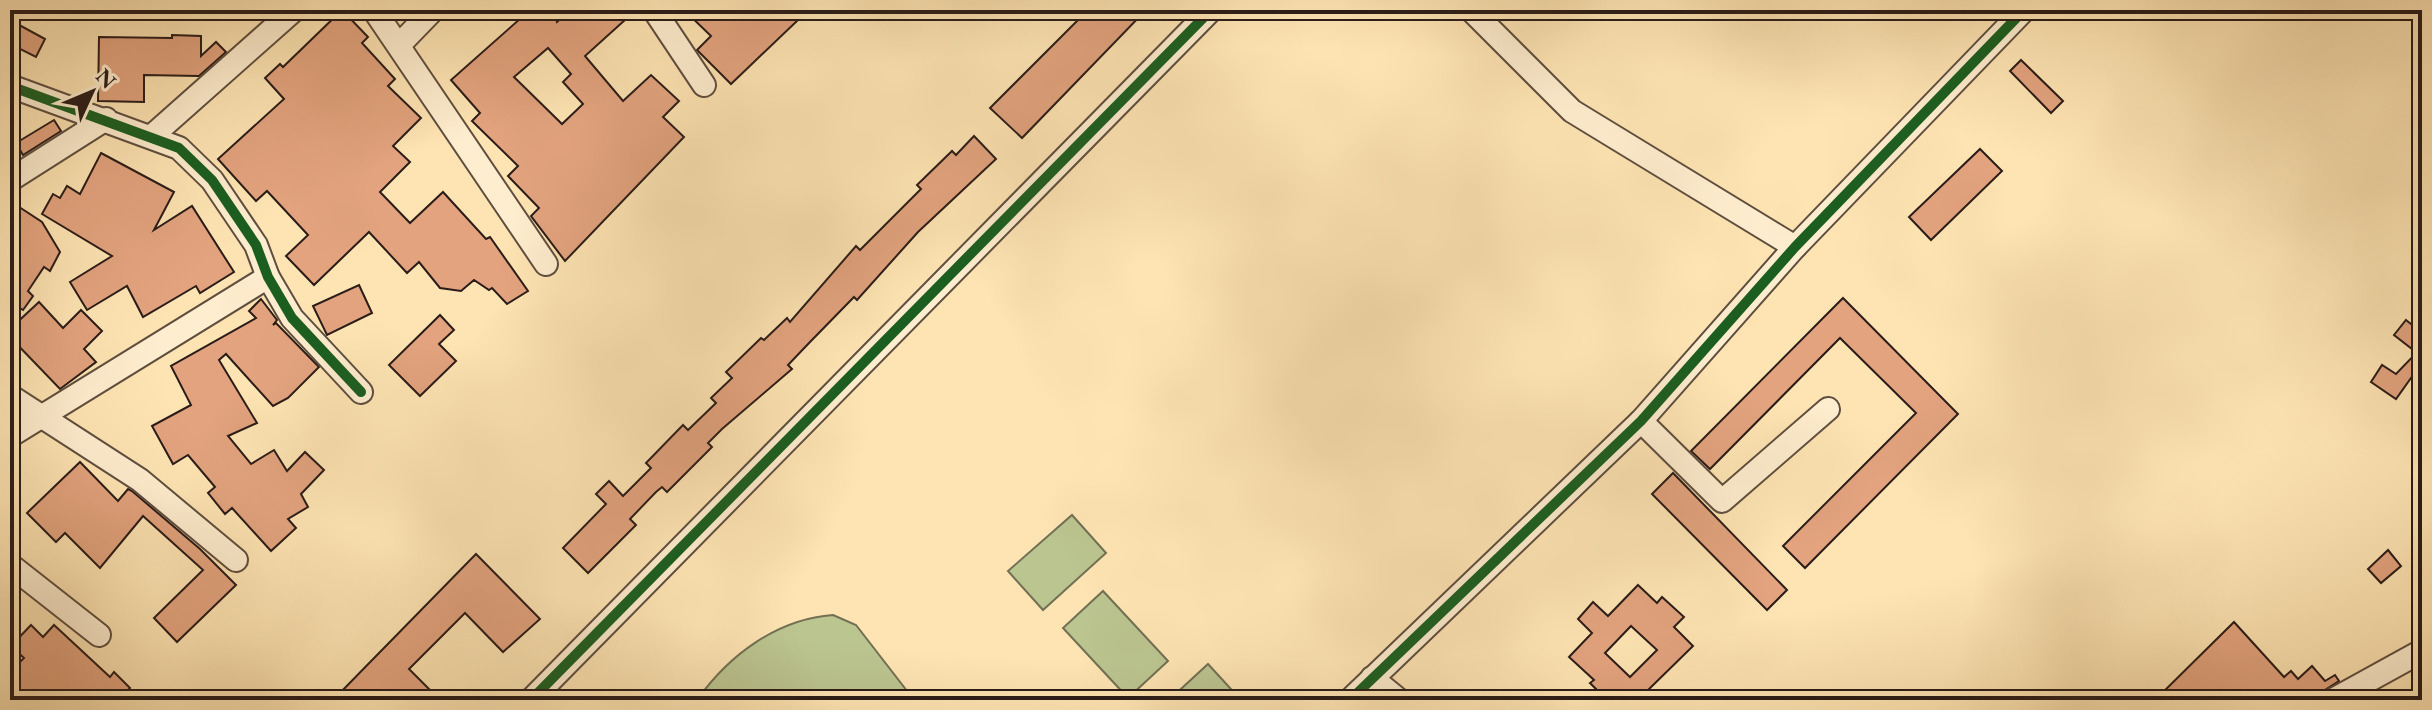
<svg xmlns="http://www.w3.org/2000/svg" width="2432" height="710" viewBox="0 0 2432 710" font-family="'EB Garamond',serif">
  <rect width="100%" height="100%" fill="#fee4b3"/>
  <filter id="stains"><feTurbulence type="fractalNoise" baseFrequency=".0025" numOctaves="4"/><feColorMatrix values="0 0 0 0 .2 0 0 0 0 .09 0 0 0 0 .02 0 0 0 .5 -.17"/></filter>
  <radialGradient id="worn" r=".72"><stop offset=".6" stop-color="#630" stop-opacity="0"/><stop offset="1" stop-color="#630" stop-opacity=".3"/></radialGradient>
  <g fill="#bbc590" stroke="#727054" stroke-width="2">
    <polygon points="1072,515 1106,553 1043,610 1008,571"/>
    <polygon points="1103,591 1168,661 1128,698 1063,628"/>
    <path d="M833,615L856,625L914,700H697C729,655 777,619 833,615Z"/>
    <polygon points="1208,664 1241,700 1169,700"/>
  </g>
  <g fill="#e2a37e" stroke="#2a1c18" stroke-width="2" fill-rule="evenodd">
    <polygon points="342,10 368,37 362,43 395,79 388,86 421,118 393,146 410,162 380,192 410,223 443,192 486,239 490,237 528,291 507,304 492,288 489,290 474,280 461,291 440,288 419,262 407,273 369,232 314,285 286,256 308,235 267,191 256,201 218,159 284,99 265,78 280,64 283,67"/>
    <path d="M530,10H553L557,22L570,10H636L585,56L623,101L651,75L679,101L663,117L684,137L565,261L531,216L539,208L508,176L518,166L472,121L480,113L451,80ZM548,48L571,74L563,82L583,104L562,124L514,77Z"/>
    <polygon points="684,10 788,10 798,20 731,84 697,50 711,36"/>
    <polygon points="1088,10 1146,10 1022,138 990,108"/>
    <polygon points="10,20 45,39 36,57 10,44"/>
    <polygon points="172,35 201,36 201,56 216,42 226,52 199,76 144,75 144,102 98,101 99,37 172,38"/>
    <polygon points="2021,60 2063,101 2051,113 2010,71"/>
    <polygon points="54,120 61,131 23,155 16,143"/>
    <polygon points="974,136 996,159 918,232 857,300 854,297 810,342 788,365 792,369 722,429 708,443 712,447 667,492 662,487 656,492 630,519 636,525 588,573 563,548 606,504 596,494 609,481 623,496 651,468 646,463 683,425 688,430 716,403 711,398 732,378 726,372 761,338 764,340 787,318 790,322 856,246 860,250 921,189 917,185 952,151 956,155"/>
    <polygon points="1980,149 2002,171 1931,240 1909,217"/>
    <polygon points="101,153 174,192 154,230 192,206 234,272 200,293 196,286 143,317 127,286 87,310 70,282 112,256 42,214 53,194 60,198 67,186 80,194"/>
    <polygon points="10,201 42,222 60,252 50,271 44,267 28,291 33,296 23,310 10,302"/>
    <polygon points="359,285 372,313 327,335 313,306"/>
    <polygon points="1843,298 1958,414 1805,568 1783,546 1916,413 1840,338 1710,469 1691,451"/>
    <polygon points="261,299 277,320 273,325 276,323 319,367 288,398 273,406 226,354 219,360 257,423 228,436 251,464 274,450 287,471 305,452 324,470 301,494 308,507 288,519 296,528 271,551 232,508 225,514 208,493 215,487 188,455 173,464 152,426 191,405 171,366 256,318 249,311"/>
    <polygon points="39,302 63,328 81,310 102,331 84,349 96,362 60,389 10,337 10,329"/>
    <polygon points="440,315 454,330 439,344 456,361 420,396 389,365"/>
    <polygon points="2406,320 2422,333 2412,349 2394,335"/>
    <polygon points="2420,349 2422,388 2411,378 2396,399 2371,382 2382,365 2396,374"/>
    <polygon points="80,462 118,501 128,489 132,491 200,549 236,585 177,642 154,618 203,570 143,516 100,568 65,533 56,542 27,513"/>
    <polygon points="1673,473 1787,590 1767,610 1652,494"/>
    <polygon points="2388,550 2401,566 2381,583 2368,569"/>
    <polygon points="476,554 540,619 503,652 465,613 409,669 440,700 333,700"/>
    <path d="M1638,585L1657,603L1662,597L1684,617L1674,627L1693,646L1646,692L1654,700H1607L1590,683L1594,680L1569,657L1592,633L1578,619L1593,602L1608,616ZM1631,626L1657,650L1630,677L1605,653Z"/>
    <polygon points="2234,622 2284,677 2291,671 2298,679 2312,666 2325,681 2335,675 2339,681 2322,692 2319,700 2155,700"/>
    <polygon points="31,625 43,637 54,625 110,677 114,672 130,688 118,700 10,700 10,672 24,658 11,646"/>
  </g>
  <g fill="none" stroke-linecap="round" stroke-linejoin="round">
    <defs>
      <g id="minor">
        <polyline points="374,10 546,264"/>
        <polyline points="654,10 704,85"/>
        <polyline points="1471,10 1572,111 1795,247"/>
        <polyline points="399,45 433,10"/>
        <polyline points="10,86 179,148 212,180 256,245 268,277 292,318 361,392"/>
        <polyline points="152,136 294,10"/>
        <polyline points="10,180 106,119"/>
        <polyline points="10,396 140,480 236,560"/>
        <polyline points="1641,421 1722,501 1828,409"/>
        <polyline points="10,436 268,277"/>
        <polyline points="10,565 99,635"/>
        <polyline points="1372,678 1399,700"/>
        <polyline points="531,700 1211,10"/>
        <polyline points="1350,700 1641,421 1795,247 2024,10"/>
        <polyline points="2333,700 2422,651"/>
      </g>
    </defs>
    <use href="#minor" stroke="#5f4e3f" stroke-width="26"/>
    <use href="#minor" stroke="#feedce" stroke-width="22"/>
    <defs>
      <g id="cycleway">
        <polyline points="10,86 179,148 212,180 256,245 268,277 292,318 361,392"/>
        <polyline points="531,700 1211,10"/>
        <polyline points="1350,700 1641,421 1795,247 2024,10"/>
      </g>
    </defs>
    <use href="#cycleway" stroke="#feedce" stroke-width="15"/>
    <use href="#cycleway" stroke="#1b5e20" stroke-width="10"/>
  </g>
  <rect width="2432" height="710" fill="none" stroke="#fee4b3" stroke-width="40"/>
  <rect x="12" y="12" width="2408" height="686" fill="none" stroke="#2a1c18" stroke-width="4"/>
  <rect x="20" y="20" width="2392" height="670" fill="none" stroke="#2a1c18" stroke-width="2"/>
  <g transform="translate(92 92) rotate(46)" stroke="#feedce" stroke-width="6" paint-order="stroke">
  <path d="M0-6L14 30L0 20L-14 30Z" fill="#2a1c18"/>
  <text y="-12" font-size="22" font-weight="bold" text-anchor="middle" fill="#2a1c18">N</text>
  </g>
  <rect width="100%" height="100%" filter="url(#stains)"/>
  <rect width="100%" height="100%" fill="url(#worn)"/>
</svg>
